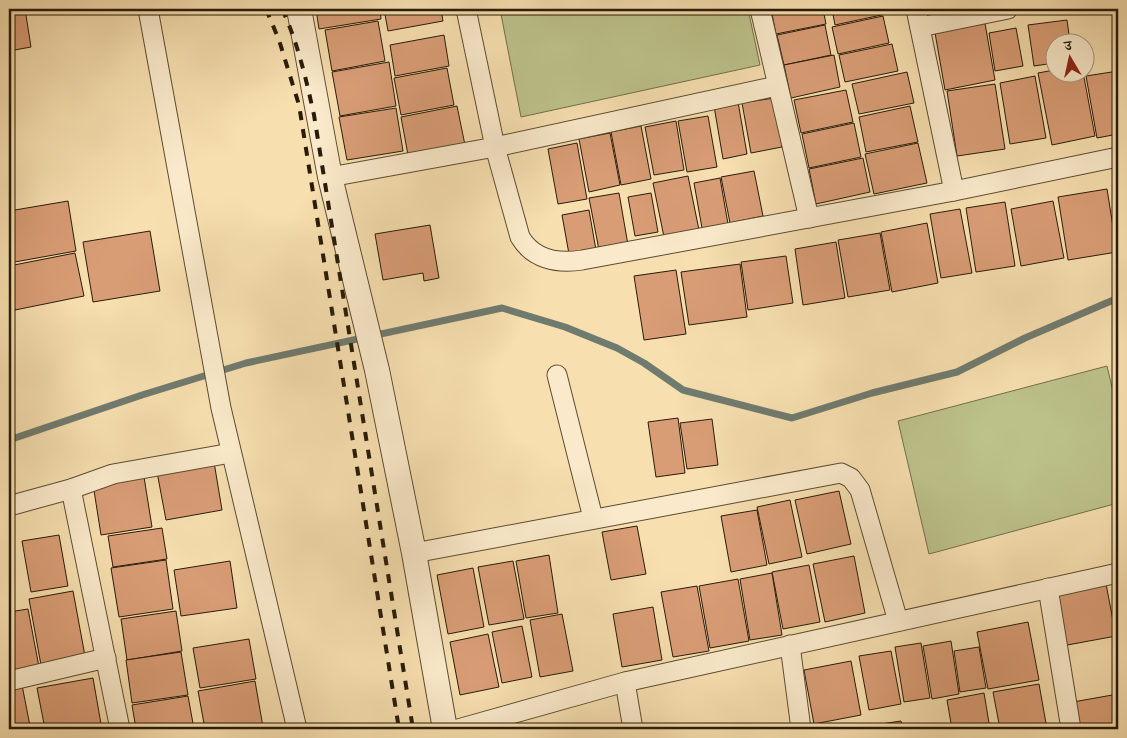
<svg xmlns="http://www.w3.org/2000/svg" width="1127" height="738" viewBox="0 0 1127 738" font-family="'Sorts Mill Goudy','Noto Serif Devanagari',serif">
  <rect width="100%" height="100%" fill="#f7dfaf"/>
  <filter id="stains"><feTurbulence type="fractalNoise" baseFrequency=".004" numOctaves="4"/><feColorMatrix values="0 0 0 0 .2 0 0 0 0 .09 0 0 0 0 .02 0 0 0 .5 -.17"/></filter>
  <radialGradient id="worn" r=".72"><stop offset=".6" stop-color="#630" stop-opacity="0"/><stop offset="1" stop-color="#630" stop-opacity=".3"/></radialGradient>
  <g fill="#bdc28b" stroke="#736e4a">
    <polygon points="500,9 748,9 760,65 521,117"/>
    <polygon points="1107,366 1118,413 1118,503 929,554 898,421"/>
  </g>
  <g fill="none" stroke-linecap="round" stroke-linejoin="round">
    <polyline stroke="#707b6f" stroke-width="7" points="9,440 142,395 246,363 502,308 565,327 617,348 644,363 683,390 792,418 872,393 957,372 1025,338 1118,298"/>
  </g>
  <g fill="#d99d76" stroke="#291b08">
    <polygon points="9,9 25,9 31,47 9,51"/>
    <polygon points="316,9 380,9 381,19 319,29"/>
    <polygon points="384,9 441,9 443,21 388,31"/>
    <polygon points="771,9 823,9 826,24 776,34"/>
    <polygon points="832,9 885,9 886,14 835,25"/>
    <polygon points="883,16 889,43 838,54 832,27"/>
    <polygon points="984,18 995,80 945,90 934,27"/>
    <polygon points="1067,20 1070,42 1054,42 1054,63 1034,66 1028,25"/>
    <polygon points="378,21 385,61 332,71 325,30"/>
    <polygon points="825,25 831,55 784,65 777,35"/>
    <polygon points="1016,28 1023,66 995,71 989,33"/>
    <polygon points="444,35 449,66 395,76 390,45"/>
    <polygon points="892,44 898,71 845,82 839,55"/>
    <polygon points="834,55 840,87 791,98 784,65"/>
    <polygon points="389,62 396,106 340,116 332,72"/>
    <polygon points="447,68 454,105 401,115 394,78"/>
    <polygon points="1054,70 1054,72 1083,72 1095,136 1052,145 1038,73"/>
    <polygon points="1118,71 1118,134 1097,138 1086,76"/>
    <polygon points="907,72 914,103 859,114 852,84"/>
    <polygon points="1035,76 1046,138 1010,144 1000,83"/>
    <polygon points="995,84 1005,149 957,156 947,91"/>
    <polygon points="846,90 853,122 801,133 794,100"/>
    <polygon points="774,98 782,147 751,153 742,103"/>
    <polygon points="738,102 747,154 723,159 714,106"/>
    <polygon points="457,106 465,145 408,155 401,117"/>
    <polygon points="910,106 918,142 866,152 859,117"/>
    <polygon points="396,108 403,151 347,160 339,117"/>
    <polygon points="708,116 717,167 687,172 678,121"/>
    <polygon points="676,121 684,170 654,175 645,127"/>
    <polygon points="854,123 861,157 809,168 802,134"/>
    <polygon points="641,126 651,179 621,185 611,132"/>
    <polygon points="610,133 620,185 589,192 579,139"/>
    <polygon points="577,143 587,199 558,204 548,149"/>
    <polygon points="918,143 927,183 874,194 865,154"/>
    <polygon points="863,158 870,192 816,204 809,169"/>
    <polygon points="754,171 763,216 730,223 721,177"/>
    <polygon points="688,176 699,230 664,237 653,183"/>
    <polygon points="720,178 728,224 702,228 694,183"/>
    <polygon points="1107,189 1117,252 1068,260 1058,197"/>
    <polygon points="619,193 628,245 599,250 589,198"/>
    <polygon points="651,193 658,232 635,236 628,197"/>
    <polygon points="68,201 76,251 9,263 9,211"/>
    <polygon points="1053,201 1064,258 1021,266 1011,209"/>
    <polygon points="1005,202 1015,266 976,272 966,208"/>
    <polygon points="960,209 972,273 941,278 930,214"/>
    <polygon points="589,210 596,250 569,254 562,215"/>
    <polygon points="927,223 938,283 892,292 881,232"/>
    <polygon points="430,225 439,278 424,281 423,273 383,280 375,234"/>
    <polygon points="150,231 160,291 93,302 83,242"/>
    <polygon points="880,233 890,290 848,297 838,240"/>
    <polygon points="836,242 845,298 803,305 795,249"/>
    <polygon points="75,253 84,296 15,310 9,279 9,266"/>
    <polygon points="786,256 793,303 748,310 741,262"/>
    <polygon points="740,264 747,317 689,325 681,272"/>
    <polygon points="676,270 686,334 644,340 634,276"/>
    <polygon points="678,418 685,473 656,477 648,422"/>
    <polygon points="712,419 718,465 687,469 680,423"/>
    <polygon points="214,462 222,510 166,520 157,472"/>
    <polygon points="144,477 152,527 101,535 93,484"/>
    <polygon points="839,491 851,544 807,554 795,500"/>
    <polygon points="790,500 802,557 769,564 757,507"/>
    <polygon points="757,510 767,565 731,572 721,516"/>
    <polygon points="637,526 646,574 611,580 602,532"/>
    <polygon points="162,528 167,559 113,567 108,536"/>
    <polygon points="59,535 68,586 31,592 22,541"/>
    <polygon points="549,555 558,613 526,618 516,561"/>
    <polygon points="854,556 865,613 825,622 813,564"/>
    <polygon points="166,560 173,609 119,617 111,568"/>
    <polygon points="230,561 237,608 181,616 174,570"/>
    <polygon points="513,561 524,619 489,625 478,567"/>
    <polygon points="809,565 820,622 783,629 772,572"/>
    <polygon points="473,568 484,627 448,634 437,575"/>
    <polygon points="772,573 782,635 750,640 740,579"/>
    <polygon points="738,579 749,641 710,648 699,586"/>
    <polygon points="1106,584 1116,636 1062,646 1052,594"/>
    <polygon points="697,586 709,651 673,657 661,592"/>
    <polygon points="73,591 85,656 41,665 29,599"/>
    <polygon points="1118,594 1118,617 1114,595"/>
    <polygon points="653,607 662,660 622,667 613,614"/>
    <polygon points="28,609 39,667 9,672 9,612"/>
    <polygon points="176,611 182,651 127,660 121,619"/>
    <polygon points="562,614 573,671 540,677 530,620"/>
    <polygon points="1028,622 1039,680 988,689 977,632"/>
    <polygon points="522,626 532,677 502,683 492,632"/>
    <polygon points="488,634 499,687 460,695 450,642"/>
    <polygon points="249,639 256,679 200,688 193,648"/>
    <polygon points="951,641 959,694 932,699 923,646"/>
    <polygon points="921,643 930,698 904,702 895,647"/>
    <polygon points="979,647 986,688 960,692 954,651"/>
    <polygon points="891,651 901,704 869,710 859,656"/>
    <polygon points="181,652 188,695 132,703 126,660"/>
    <polygon points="851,661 861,715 814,724 804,670"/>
    <polygon points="93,678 101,724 72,729 45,729 37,688"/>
    <polygon points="255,681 263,727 249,729 205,729 198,691"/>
    <polygon points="1039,684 1047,729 1000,729 993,692"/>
    <polygon points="22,685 30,726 9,729 9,688"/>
    <polygon points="984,693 990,729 952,729 947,700"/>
    <polygon points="1118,694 1118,729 1078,729 1073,702"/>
    <polygon points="188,696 194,729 136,729 132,705"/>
    <polygon points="901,721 903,729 874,729 874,725"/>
  </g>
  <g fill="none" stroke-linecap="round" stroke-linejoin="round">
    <defs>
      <g id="minor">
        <polyline points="148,9 221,408 297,729"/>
        <path d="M466,9L495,147L520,237C533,259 557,264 582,260L954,191L1118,157"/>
        <polyline points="760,9 809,218"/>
        <polyline points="916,9 954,191"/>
        <polyline points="920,27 1008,9"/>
        <polyline points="330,177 495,147 777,86"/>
        <polyline points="557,375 593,518"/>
        <polyline points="71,489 120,729"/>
        <polyline points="9,506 71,489 113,474 231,453"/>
        <polyline points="414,553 841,473 851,478 860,490 898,621"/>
        <polyline points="1048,588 1071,729"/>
        <polyline points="790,645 801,729"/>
        <polyline points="9,681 106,658"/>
        <polyline points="625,682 633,729"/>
        <polyline points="458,729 625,682 1118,573"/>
      </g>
      <polyline id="tertiary" points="299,9 330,177 377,370 414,553 445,729"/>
    </defs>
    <use href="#minor" stroke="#5c4c32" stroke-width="21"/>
    <use href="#tertiary" stroke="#5c4c32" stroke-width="26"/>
    <use href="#minor" stroke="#faeacb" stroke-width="19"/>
    <use href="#tertiary" stroke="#faeacb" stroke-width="24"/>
    <g stroke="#291b08" stroke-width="4" stroke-dasharray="9 9" stroke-linecap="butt">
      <polyline points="266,9 279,40 299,105 399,729"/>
      <path d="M282,9C298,43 306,79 314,115L413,729"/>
    </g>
  </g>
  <rect width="1127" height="738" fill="none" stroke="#f7dfaf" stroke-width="30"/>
  <rect x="10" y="10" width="1107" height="718" fill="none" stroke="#291b08" stroke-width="2.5"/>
  <rect x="15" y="15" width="1097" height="708" fill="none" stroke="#291b08"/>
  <g transform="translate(1070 58) rotate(351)"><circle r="24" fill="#faeacb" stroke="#a6977d"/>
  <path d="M0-4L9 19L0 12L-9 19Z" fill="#8f2418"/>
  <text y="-8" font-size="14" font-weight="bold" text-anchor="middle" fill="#291b08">उ</text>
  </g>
  <rect width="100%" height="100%" filter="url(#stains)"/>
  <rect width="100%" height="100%" fill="url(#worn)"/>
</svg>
